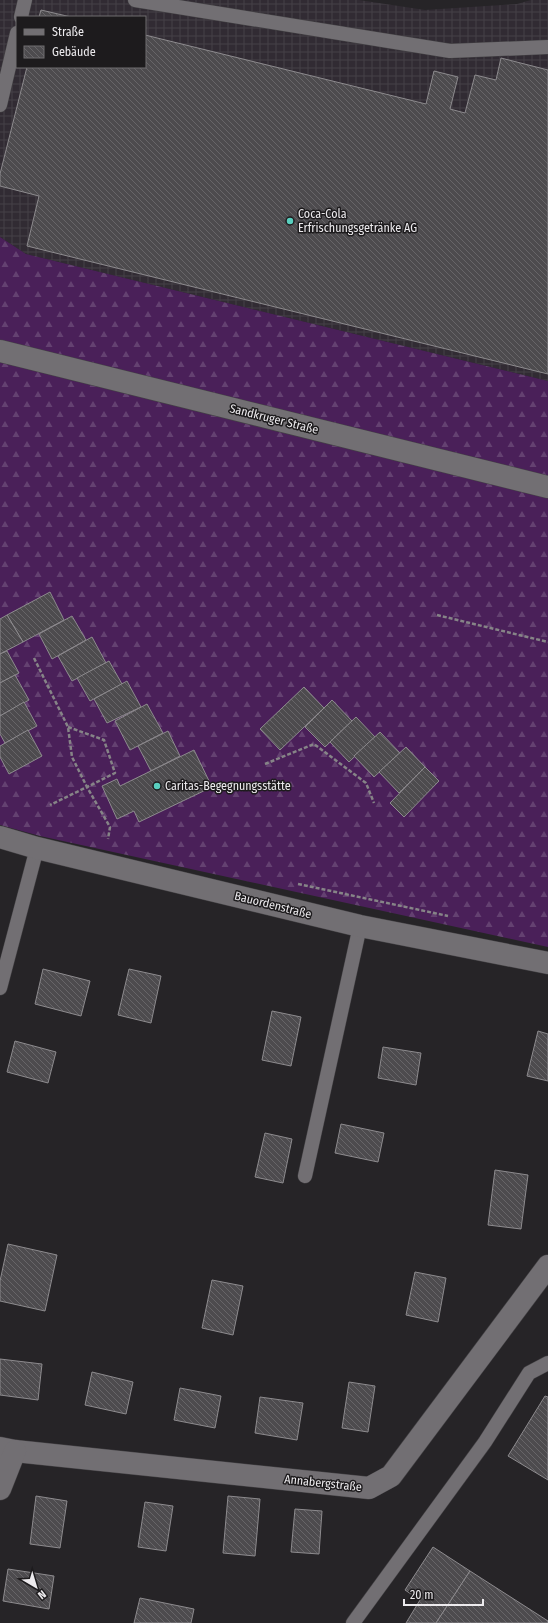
<svg xmlns="http://www.w3.org/2000/svg" width="548" height="1623" viewBox="0 0 548 1623" font-family="'Fira Sans Condensed',sans-serif">
  <defs>
    <pattern id="industrial-grid" width="8" height="8" patternUnits="userSpaceOnUse"><rect width="8" height="8" fill="#312b33"/><path d="M0 4h8M4 0v8" fill="none" stroke="#454047"/></pattern>
    <pattern id="forest-firs" width="22" height="20" patternUnits="userSpaceOnUse"><rect width="22" height="20" fill="#4a2059"/><path d="M5 1l3.5 6h-7zM16 11l3.5 6h-7z" fill="#644171"/></pattern>
    <pattern id="building-back-hatch" width="6" height="6" patternUnits="userSpaceOnUse"><rect width="6" height="6" fill="#4d4b4e"/><path d="M-1 5l2 2M0 0l6 6M5-1l2 2" fill="none" stroke="#676568"/></pattern>
  </defs>
  <rect width="100%" height="100%" fill="#262427"/>
  <path fill="url(#industrial-grid)" fill-rule="evenodd" d="M0,0H359L425,10L517,4L531,0H548V381L26,254L0,237ZM17,17H145V67H17Z"/>
  <polygon fill="url(#forest-firs)" points="0,237 26,254 548,381 548,947 40,836 0,825"/>
  <g fill="url(#building-back-hatch)" stroke="#8d8b8e">
    <polygon points="41,10 71,17 39,17"/>
    <polygon points="145,35 426,104 434,71 458,77 450,109 465,113 475,75 496,80 501,58 548,70 548,374 27,246 39,196 0,186 0,174 27,67 145,67"/>
    <polygon points="50,592 64,620 23,642 7,615"/>
    <polygon points="7,615 23,642 0,654 0,619"/>
    <polygon points="72,616 86,640 52,659 39,634"/>
    <polygon points="92,637 106,663 72,681 58,656"/>
    <polygon points="7,651 19,673 0,683 0,654"/>
    <polygon points="109,661 122,684 90,701 77,678"/>
    <polygon points="15,675 29,700 0,716 0,683"/>
    <polygon points="127,681 141,707 107,723 94,699"/>
    <polygon points="304,687 324,708 280,750 260,729"/>
    <polygon points="332,700 352,721 325,747 305,727"/>
    <polygon points="24,702 37,726 5,743 0,734 0,716"/>
    <polygon points="147,704 163,733 130,750 115,721"/>
    <polygon points="356,717 375,737 349,762 330,742"/>
    <polygon points="28,730 42,756 9,774 0,757 0,746"/>
    <polygon points="168,731 180,756 151,771 138,746"/>
    <polygon points="380,732 400,753 374,777 354,756"/>
    <polygon points="406,747 425,767 399,793 379,772"/>
    <polygon points="194,750 212,787 139,822 134,811 117,819 102,786 117,779 120,786"/>
    <polygon points="425,767 439,781 404,817 390,803"/>
    <polygon points="43,969 90,981 81,1016 35,1004"/>
    <polygon points="129,969 161,976 151,1023 118,1015"/>
    <polygon points="272,1011 301,1017 291,1066 262,1060"/>
    <polygon points="538,1031 548,1034 548,1081 527,1076"/>
    <polygon points="15,1041 56,1052 48,1083 7,1072"/>
    <polygon points="383,1047 421,1053 416,1085 378,1078"/>
    <polygon points="341,1124 384,1133 378,1162 335,1153"/>
    <polygon points="265,1133 292,1139 283,1183 255,1177"/>
    <polygon points="495,1170 528,1175 521,1229 488,1225"/>
    <polygon points="8,1244 57,1255 45,1311 0,1301 0,1281"/>
    <polygon points="415,1272 446,1278 438,1322 406,1315"/>
    <polygon points="212,1280 243,1286 233,1335 202,1328"/>
    <polygon points="0,1359 42,1364 38,1400 0,1395"/>
    <polygon points="92,1372 133,1382 126,1414 85,1405"/>
    <polygon points="349,1382 375,1386 368,1432 342,1428"/>
    <polygon points="180,1388 221,1396 215,1428 174,1420"/>
    <polygon points="545,1396 548,1397 548,1480 508,1456"/>
    <polygon points="260,1397 303,1403 297,1440 255,1433"/>
    <polygon points="36,1496 67,1501 60,1548 30,1544"/>
    <polygon points="228,1496 260,1499 255,1556 223,1553"/>
    <polygon points="145,1502 173,1506 166,1551 138,1547"/>
    <polygon points="295,1509 322,1511 319,1554 291,1552"/>
    <polygon points="433,1547 470,1571 436,1623 406,1623 420,1600 405,1590"/>
    <polygon points="8,1569 54,1576 49,1609 3,1601"/>
    <polygon points="470,1571 548,1621 548,1623 436,1623"/>
    <polygon points="140,1598 194,1609 191,1623 134,1623"/>
  </g>
  <g fill="none" stroke-linecap="round" stroke-linejoin="round">
    <defs>
      <g id="lane">
        <polyline points="135,0 450,51 548,47"/>
        <polyline points="21,17 25,0"/>
        <polyline points="0,105 17,33"/>
        <polyline points="0,988 37,848"/>
        <polyline points="305,1176 360,926"/>
        <polyline points="353,1623 485,1442 529,1373 548,1363"/>
      </g>
      <g id="street">
        <polyline points="0,837 37,848 360,926 548,963"/>
        <polyline points="0,1448 15,1451 369,1488 391,1476 548,1266"/>
        <polyline points="0,1489 15,1451"/>
      </g>
      <polyline id="secondary" points="0,351 548,487"/>
    </defs>
    <use href="#lane" stroke="#444245" stroke-width="15"/>
    <use href="#street" stroke="#444245" stroke-width="23"/>
    <use href="#secondary" stroke="#444245" stroke-width="23"/>
    <g stroke="#868487" stroke-width="2.5" stroke-dasharray="4 2" stroke-linecap="butt">
      <polyline points="437,615 548,642"/>
      <polyline points="34,658 68,727 72,757 87,787 50,805"/>
      <polyline points="68,727 104,740 115,773 87,787 110,827 108,839"/>
      <polyline points="265,764 314,744 366,783 374,803"/>
      <polyline points="298,884 448,916"/>
    </g>
    <use href="#lane" stroke="#726f73" stroke-width="14"/>
    <use href="#street" stroke="#726f73" stroke-width="22"/>
    <use href="#secondary" stroke="#726f73" stroke-width="22"/>
  </g>
  <g fill="#59cebe" stroke="#1d1b1d" stroke-width="1.5">
    <circle cx="290" cy="221" r="4"/>
    <circle cx="157" cy="786" r="4"/>
  </g>
  <g text-anchor="middle" stroke-width="3" stroke-linejoin="round" paint-order="stroke">
    <g font-size="12" fill="#eceaed" stroke="#1d1b1d" text-anchor="start">
      <text x="298" y="218">Coca-Cola<tspan x="298" dy="14">Erfrischungsgetränke AG</tspan></text>
      <text x="165" y="790">Caritas-Begegnungsstätte</text>
    </g>
    <g font-size="12" fill="#eceaed" stroke="#1d1b1d">
      <text transform="translate(274 419) rotate(14)" y="4">Sandkruger Straße</text>
      <text transform="translate(273 905) rotate(14)" y="4">Bauordenstraße</text>
      <text transform="translate(323 1483) rotate(6)" y="4">Annabergstraße</text>
    </g>
  </g>
  <rect x="16" y="16" width="130" height="52" fill="#1d1b1d" stroke="#706e70"/>
  <rect x="24" y="29" width="20" height="6" fill="#726f73" stroke="#706e70"/>
  <text x="52" y="36" font-size="12" fill="#eceaed">Straße</text>
  <rect x="24" y="46" width="20" height="12" fill="url(#building-back-hatch)" stroke="#706e70"/>
  <text x="52" y="56" font-size="12" fill="#eceaed">Gebäude</text>
  <g transform="translate(36 1587) rotate(142)" stroke="#1d1b1d" stroke-width="3" paint-order="stroke">
  <path d="M0-3L7 15L0 10L-7 15Z" fill="#eceaed"/>
  <text y="-6" font-size="11" font-weight="bold" text-anchor="middle" fill="#eceaed">N</text>
  </g>
  <path d="M404 1599v6h79v-6" fill="none" stroke="#eceaed" stroke-width="2"/>
  <text x="410" y="1599" font-size="12" fill="#eceaed" stroke="#1d1b1d" stroke-width="3" paint-order="stroke">20 m</text>
</svg>
